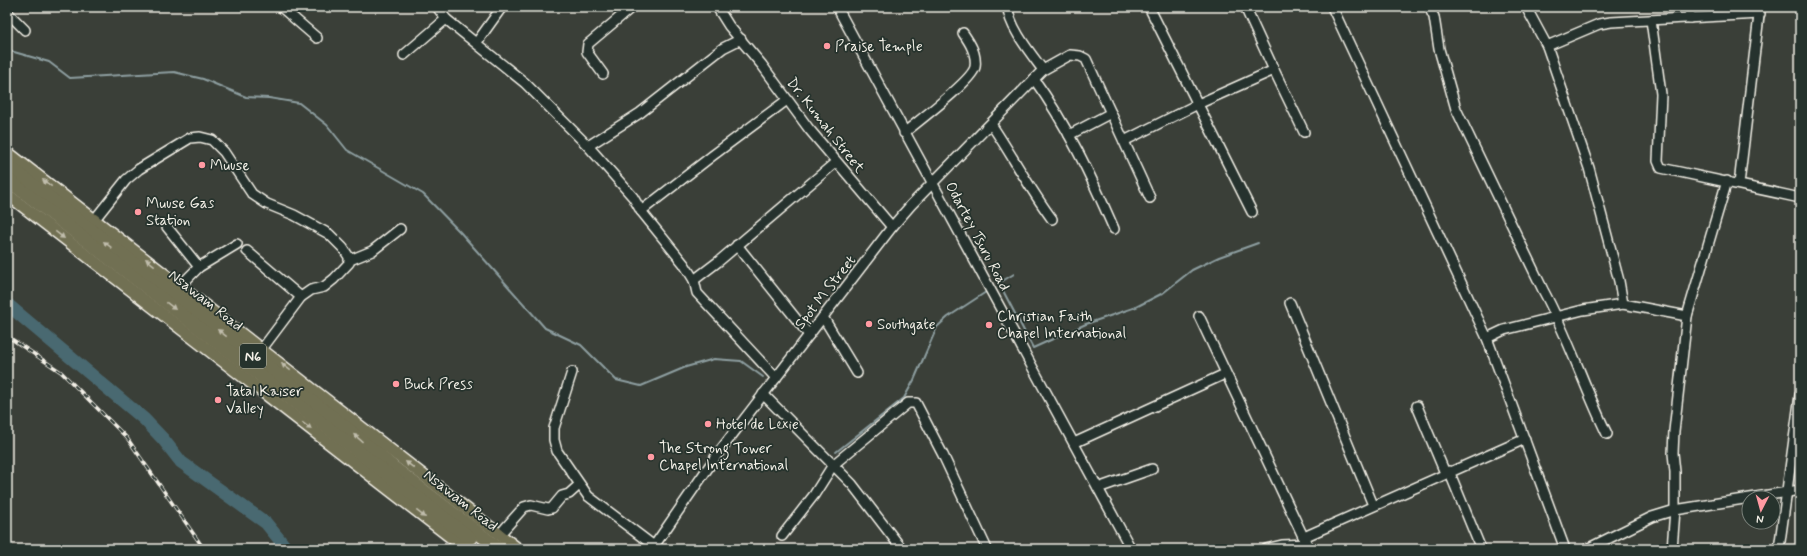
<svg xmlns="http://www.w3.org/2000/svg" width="1807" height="556" viewBox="0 0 1807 556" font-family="Mynerve,sans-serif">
  <rect width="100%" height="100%" fill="#3a3f38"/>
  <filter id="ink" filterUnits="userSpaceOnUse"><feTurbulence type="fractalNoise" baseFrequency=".025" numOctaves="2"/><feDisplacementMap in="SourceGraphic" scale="8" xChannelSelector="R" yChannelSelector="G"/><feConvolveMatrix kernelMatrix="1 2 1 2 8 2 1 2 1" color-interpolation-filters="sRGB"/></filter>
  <g filter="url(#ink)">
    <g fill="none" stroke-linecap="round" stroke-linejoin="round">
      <g stroke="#8e9fa1" stroke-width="2">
        <polyline points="7,50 49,62 70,78 174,72 203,79 246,97 269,98 299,103 327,125 347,150 423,194 460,232 545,328 581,345 616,380 641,386 686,367 714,359 741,361 763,377"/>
        <polyline points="1014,274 999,283 1033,348 1086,324 1136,307 1163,293 1192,270 1219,257 1258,243"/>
        <polyline points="836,452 904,398 914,380 937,327 948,317 986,292"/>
      </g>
      <polyline stroke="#4a6971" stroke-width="13" points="7,304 144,419 163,439 181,462 266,523 287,549"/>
      <defs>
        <g id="minor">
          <polyline points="281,7 317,38"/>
          <polyline points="437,7 446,19 525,83 588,146 633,197 641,211 684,264 694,280 719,261 836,162"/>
          <polyline points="717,7 729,26 762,65 809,129 892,227"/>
          <polyline points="837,7 1131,549"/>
          <path d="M1008,7C1008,26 1032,55 1043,70"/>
          <polyline points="1149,7 1252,212"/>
          <polyline points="1332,7 1487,338 1565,549"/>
          <path d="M1429,7L1434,17L1439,49L1456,109L1543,290C1568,336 1584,387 1607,434"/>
          <polyline points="1526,7 1547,46 1589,168 1619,281 1623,304 1687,316"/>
          <polyline points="1689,7 1690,18"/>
          <polyline points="7,12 25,30"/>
          <polyline points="1651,20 1661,94 1658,161 1661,168 1800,198"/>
          <polyline points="477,42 502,7"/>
          <polyline points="1547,46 1599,24 1611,22 1760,14"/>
          <polyline points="404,55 446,19"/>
          <polyline points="1274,70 1304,132"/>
          <polyline points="603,74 587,52 588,44 632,7"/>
          <path d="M1034,79C1067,125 1091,176 1114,229"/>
          <path d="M991,124C1012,155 1029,188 1052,219"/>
          <path d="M904,133C917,122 972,81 975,67C977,54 970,43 963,33"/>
          <polyline points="1069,135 1111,113"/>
          <polyline points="1124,141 1198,104 1274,70 1245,7"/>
          <polyline points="588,146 640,113 723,48 741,39"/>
          <polyline points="1739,184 1760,7"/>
          <polyline points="641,211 712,156 787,100"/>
          <polyline points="95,219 126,180 139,169 190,138 200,137 212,140 224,152 252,194 267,204 294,215 329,234 343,248 349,257 349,263 334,279 324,287 311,290 301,297 262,349"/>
          <polyline points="167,227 199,267"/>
          <polyline points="737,245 809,335"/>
          <polyline points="247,251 301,297"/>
          <polyline points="350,260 372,251 400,229"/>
          <polyline points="694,280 697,293 776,378"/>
          <polyline points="180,286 199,267 237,244"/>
          <polyline points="1290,303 1373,505"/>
          <polyline points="1199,316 1309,549"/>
          <polyline points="823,317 857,373"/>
          <polyline points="1487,338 1504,330 1583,310 1623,304"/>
          <polyline points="572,372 554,428 554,440 557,451 588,496 654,546"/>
          <polyline points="763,394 852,484 902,549"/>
          <polyline points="1417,406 1445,473"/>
          <polyline points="1074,443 1225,374"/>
          <polyline points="1449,471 1481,549"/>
          <polyline points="1098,488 1152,469"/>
          <polyline points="500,534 524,507 531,505 548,509 552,508 562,496 569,494 579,485"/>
          <polyline points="782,536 814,495 833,465 908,403 916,403 943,455 987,549"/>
          <polyline points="1304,537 1525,439"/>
          <polyline points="652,549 719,452 892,227 911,205 1043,70 1070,55 1080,56 1086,59 1150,198"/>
          <polyline points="1266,549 1282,545 1307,544"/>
          <polyline points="1587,549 1652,517 1675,510 1800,490"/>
          <polyline points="1672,549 1675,510 1675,472 1673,453 1674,431 1687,316 1727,181"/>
          <polyline points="1779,549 1800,395"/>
        </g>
        <g id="major">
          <polyline points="7,152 518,549"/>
          <polyline points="7,194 466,549"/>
        </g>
        <g id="highway">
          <polyline points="7,165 344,426 394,468 499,549"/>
          <polyline points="7,179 470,538"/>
        </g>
      </defs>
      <use href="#minor" stroke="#f4f1e8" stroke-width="12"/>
      <use href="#major" stroke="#f4f1e8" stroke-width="14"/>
      <use href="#highway" stroke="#f4f1e8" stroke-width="16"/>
      <use href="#minor" stroke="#26332d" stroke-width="9"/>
      <use href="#major" stroke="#716f52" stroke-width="11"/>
      <use href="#highway" stroke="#716f52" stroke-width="13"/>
      <defs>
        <polyline id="rail" points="7,336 61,372 127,438 204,549"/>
      </defs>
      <use href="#rail" stroke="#f4f1e8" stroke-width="3.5"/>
      <use href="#rail" stroke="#26332d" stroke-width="2" stroke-dasharray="6" stroke-linecap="butt"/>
    </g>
    <defs><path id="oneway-solid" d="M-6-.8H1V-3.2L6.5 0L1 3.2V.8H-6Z"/></defs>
    <g fill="#c0bdac">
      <use href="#oneway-solid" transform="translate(47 183) rotate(-143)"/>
      <use href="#oneway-solid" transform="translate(60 235) rotate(38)"/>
      <use href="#oneway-solid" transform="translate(108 245) rotate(-142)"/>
      <use href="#oneway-solid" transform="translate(150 262) rotate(-142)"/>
      <use href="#oneway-solid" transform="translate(171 306) rotate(38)"/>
      <use href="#oneway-solid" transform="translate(222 333) rotate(-142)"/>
      <use href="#oneway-solid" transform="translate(286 367) rotate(-142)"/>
      <use href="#oneway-solid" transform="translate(307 426) rotate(37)"/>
      <use href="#oneway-solid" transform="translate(358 438) rotate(-140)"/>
      <use href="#oneway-solid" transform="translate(410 465) rotate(-142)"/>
      <use href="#oneway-solid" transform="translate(421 514) rotate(38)"/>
    </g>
  </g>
  <g fill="#ff9aa2" stroke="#26332d" stroke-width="1.5">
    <circle cx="827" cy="46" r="4"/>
    <circle cx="202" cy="165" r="4"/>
    <circle cx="138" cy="212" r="4"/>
    <circle cx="869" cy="324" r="4"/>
    <circle cx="989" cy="325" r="4"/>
    <circle cx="396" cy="384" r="4"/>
    <circle cx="218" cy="400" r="4"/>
    <circle cx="708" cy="424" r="4"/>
    <circle cx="651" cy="457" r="4"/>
  </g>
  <g text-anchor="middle" stroke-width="3.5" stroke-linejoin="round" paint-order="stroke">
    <rect fill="#26332d" stroke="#b6b8b0" stroke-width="1" x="240" y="344" width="26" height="24" rx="3"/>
    <g font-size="14" font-weight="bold" fill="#f4f1e8">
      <text x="253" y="361">N6</text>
    </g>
    <g font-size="15" fill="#f4f1e8" stroke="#26332d" text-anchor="start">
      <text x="835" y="51">Praise Temple</text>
      <text x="210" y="170">Muuse</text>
      <text x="146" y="208">Muuse Gas<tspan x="146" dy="17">Station</tspan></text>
      <text x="997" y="321">Christian Faith<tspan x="997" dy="17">Chapel International</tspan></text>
      <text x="877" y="329">Southgate</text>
      <text x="404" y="389">Buck Press</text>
      <text x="226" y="396">Tatal Kaiser<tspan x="226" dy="17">Valley</tspan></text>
      <text x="716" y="429">Hotel de Lexie</text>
      <text x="659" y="453">The Strong Tower<tspan x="659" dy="17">Chapel International</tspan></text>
    </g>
    <g font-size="15" fill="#f4f1e8" stroke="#26332d">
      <text transform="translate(826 125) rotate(52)" y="5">Dr. Kumah Street</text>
      <text transform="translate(978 236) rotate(62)" y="5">Odartey Tsuru Road</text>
      <text transform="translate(825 292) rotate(-52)" y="5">Spot M Street</text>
      <text transform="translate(206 300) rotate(38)" y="5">Nsawam Road</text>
      <text transform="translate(461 500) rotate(38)" y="5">Nsawam Road</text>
    </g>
  </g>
  <rect width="1807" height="556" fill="none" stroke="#26332d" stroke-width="24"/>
  <rect x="12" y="12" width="1783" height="532" fill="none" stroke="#f4f1e8" stroke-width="1.5" filter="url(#ink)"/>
  <g transform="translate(1761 510) rotate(186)"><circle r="19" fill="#26332d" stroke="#787f78"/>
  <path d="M0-3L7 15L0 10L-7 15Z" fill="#ff9aa2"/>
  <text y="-6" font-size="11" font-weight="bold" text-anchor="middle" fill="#f4f1e8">N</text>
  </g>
</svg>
